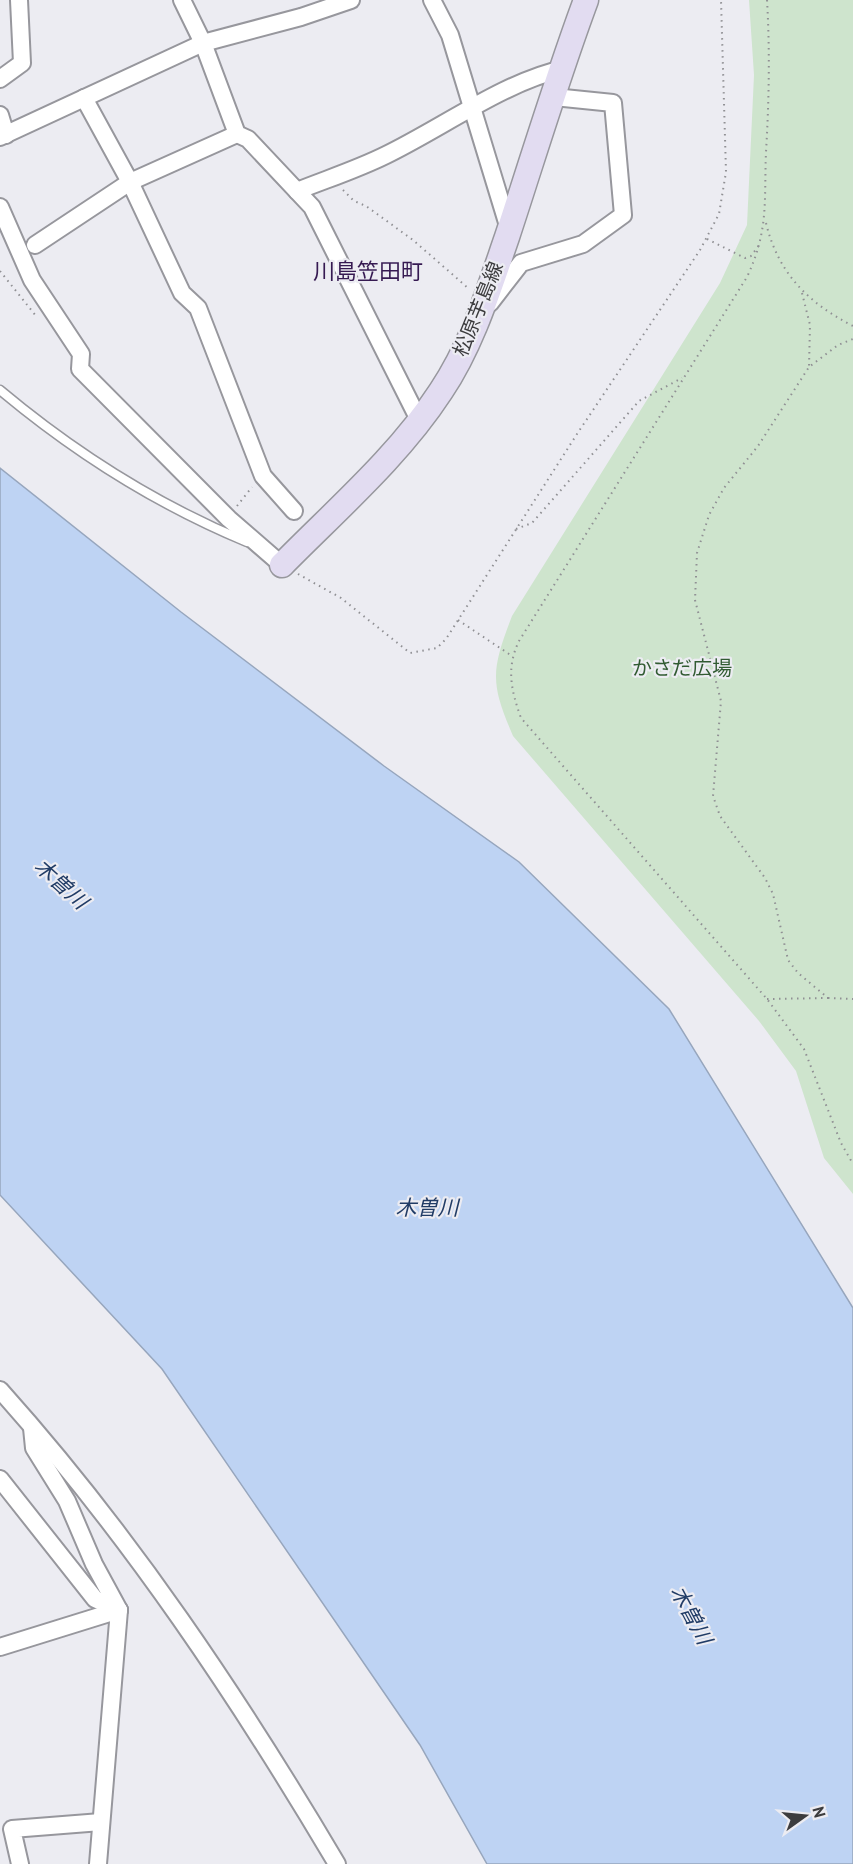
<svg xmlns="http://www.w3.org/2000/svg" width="853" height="1864" viewBox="0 0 853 1864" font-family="'PT Sans','Noto Sans JP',sans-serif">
  <rect width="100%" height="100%" fill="#ececf2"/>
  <path fill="#cee4cd" d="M749,0H853V1194L824,1158L796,1071L759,1021L513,736C490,682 491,671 512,616L720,283L747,225L754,75Z"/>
  <polygon fill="#bed3f3" stroke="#97a6bd" stroke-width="1.5" points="0,468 181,612 384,766 519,862 669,1009 853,1308 853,1864 487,1864 420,1745 162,1369 0,1195"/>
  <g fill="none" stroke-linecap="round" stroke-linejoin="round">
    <defs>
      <path id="lane" d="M0,390C74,452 158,505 247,542"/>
      <g id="street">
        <polyline points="182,0 203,43 237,134 248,139 312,207 420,422"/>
        <polyline points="432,0 450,35 509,229"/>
        <polyline points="0,79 22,63 19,0"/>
        <polyline points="84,98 130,182 182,293 198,308 263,476 294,511"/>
        <polyline points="0,115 6,135"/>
        <polyline points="0,137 203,43 301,17 351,0"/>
        <path d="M297,191C327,179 358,169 386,155C440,129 506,81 563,69"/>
        <polyline points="0,207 32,280 81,354 80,369 229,519 282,565"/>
        <polyline points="35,245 130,182 237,134"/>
        <polyline points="490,303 521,263 583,244 623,215 613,103 554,97"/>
        <path d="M0,1390C130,1535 238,1697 337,1864"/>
        <polyline points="32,1428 34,1448 67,1501 94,1564 119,1610 98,1864"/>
        <polyline points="0,1479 95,1599 119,1610"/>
        <polyline points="0,1647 119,1610"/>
        <polyline points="20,1864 12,1829 101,1822"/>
      </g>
      <path id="secondary" d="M282,565C336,510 398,457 441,391C472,345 489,289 507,237C533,158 557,78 586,0"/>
    </defs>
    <use href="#lane" stroke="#97979d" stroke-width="11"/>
    <use href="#street" stroke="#97979d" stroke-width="20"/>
    <use href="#secondary" stroke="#97979d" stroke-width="27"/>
    <g stroke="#909094" stroke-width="2" stroke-dasharray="1.5 4.5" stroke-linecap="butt">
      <path d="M767,0C770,51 769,101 766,152C764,201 769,230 747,277L519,641C506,668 511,690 521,718L767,999L804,1049L841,1143L853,1164"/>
      <polyline points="343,190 354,201 366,206 413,240 468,288"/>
      <path d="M766,223C778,273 808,303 853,326"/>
      <polyline points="707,239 745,258 751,256 760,244"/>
      <polyline points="0,271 36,316"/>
      <polyline points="802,293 810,325 809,367"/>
      <polyline points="237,506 252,487"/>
      <polyline points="516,529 532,523 639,401 682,378"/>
      <polyline points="298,574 341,598 410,653 437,648 446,639 577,434 700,250 719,214 726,172 721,0"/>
      <polyline points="458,620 512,656"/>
      <polyline points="828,998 853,999"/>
      <polyline points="767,999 828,998 798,973 788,960 773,894 765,878 720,816 713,796 721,701 695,600 697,553 709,515 724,488 758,446 809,367 838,345 853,339"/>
    </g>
    <use href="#lane" stroke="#fff" stroke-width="8"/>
    <use href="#street" stroke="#fff" stroke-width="16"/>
    <use href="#secondary" stroke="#e2dcf1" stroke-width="24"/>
  </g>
  <g text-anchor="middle" stroke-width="4.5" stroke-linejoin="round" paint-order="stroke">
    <g font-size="20" fill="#3c3c3e" stroke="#ececf2">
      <text transform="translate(478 309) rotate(-68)" y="7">松原芋島線</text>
    </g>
    <g font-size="20" fill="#315b32" stroke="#ececf2">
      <text x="682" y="675">かさだ広場</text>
    </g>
    <g font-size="21" font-style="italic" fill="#213c66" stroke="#ececf2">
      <text transform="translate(61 884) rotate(42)" y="7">木曽川</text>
      <text x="427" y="1215">木曽川</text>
      <text transform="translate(691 1615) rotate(62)" y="7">木曽川</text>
    </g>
    <g font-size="22" fill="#361a52" stroke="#ececf2">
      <text x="368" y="279">川島笠田町</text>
    </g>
  </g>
  <g transform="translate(805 1816) rotate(75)" stroke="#ececf2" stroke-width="4.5" paint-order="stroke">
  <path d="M0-4.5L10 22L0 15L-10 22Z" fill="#3c3c3e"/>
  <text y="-9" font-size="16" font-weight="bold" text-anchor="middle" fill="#3c3c3e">N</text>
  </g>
</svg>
